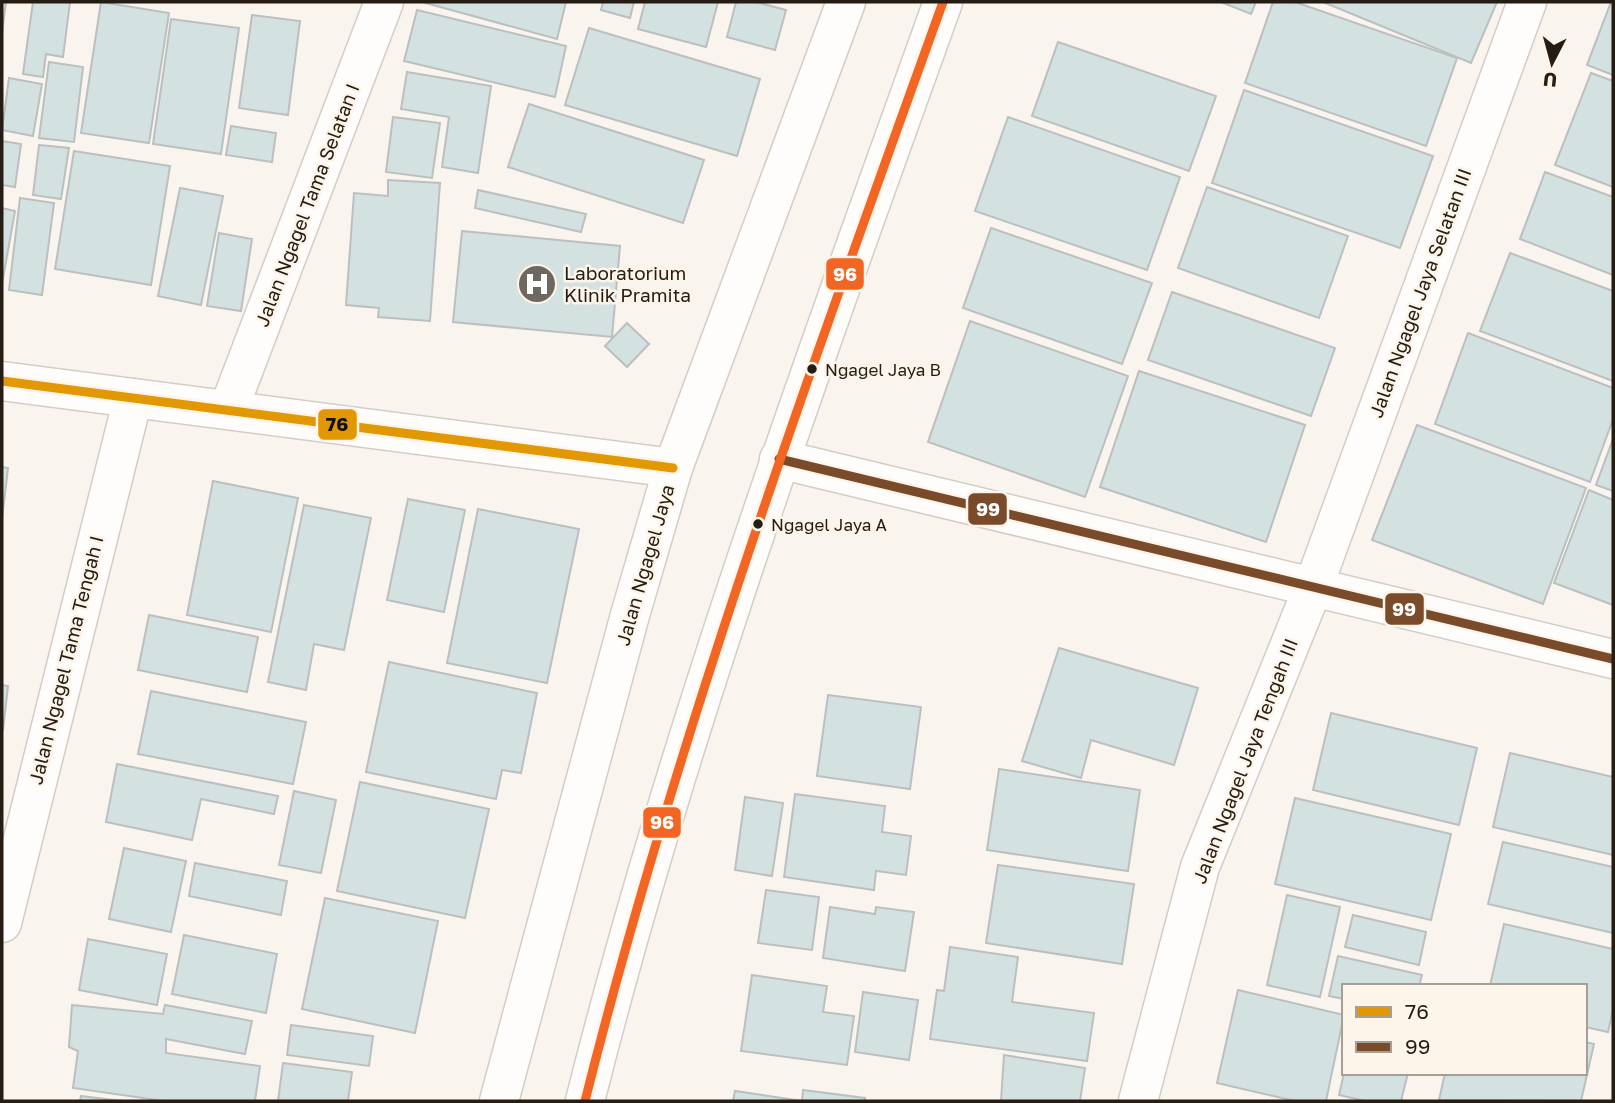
<svg xmlns="http://www.w3.org/2000/svg" width="1615" height="1103" viewBox="0 0 1615 1103" font-family="'Golos Text',sans-serif">
  <rect width="100%" height="100%" fill="#f9f4ee"/>
  <g fill="#d4e1e1" stroke="#bbc0bf" stroke-width="2">
    <polygon points="2,2 6,2 2,33"/>
    <polygon points="33,2 70,2 63,57 46,54 43,77 23,74"/>
    <polygon points="101,2 169,13 149,143 81,133"/>
    <polygon points="422,2 566,2 557,39"/>
    <polygon points="603,2 634,2 630,18 601,10"/>
    <polygon points="645,2 718,2 706,47 638,29"/>
    <polygon points="736,2 756,2 786,10 775,50 727,37"/>
    <polygon points="1221,2 1256,2 1251,14"/>
    <polygon points="1273,2 1295,2 1457,58 1426,146 1245,83"/>
    <polygon points="1323,2 1497,2 1471,63"/>
    <polygon points="1611,2 1613,2 1613,75 1587,65"/>
    <polygon points="417,10 566,46 555,97 404,61"/>
    <polygon points="252,15 300,21 288,115 239,108"/>
    <polygon points="171,19 239,28 221,154 153,144"/>
    <polygon points="589,28 760,79 737,156 565,105"/>
    <polygon points="1058,42 1216,96 1189,171 1032,116"/>
    <polygon points="49,62 83,67 74,142 39,138"/>
    <polygon points="407,72 491,86 478,173 442,167 449,117 401,109"/>
    <polygon points="1591,73 1613,81 1613,187 1555,165"/>
    <polygon points="9,78 42,84 33,136 2,130"/>
    <polygon points="1244,90 1433,156 1400,248 1212,183"/>
    <polygon points="529,104 704,160 683,223 508,167"/>
    <polygon points="393,117 440,123 432,178 386,172"/>
    <polygon points="1008,117 1180,177 1147,270 975,211"/>
    <polygon points="231,126 276,133 272,162 226,155"/>
    <polygon points="2,141 21,144 15,187 2,185"/>
    <polygon points="39,145 69,148 61,199 33,195"/>
    <polygon points="74,151 170,166 151,285 55,269"/>
    <polygon points="1545,172 1613,197 1613,275 1520,239"/>
    <polygon points="388,180 440,183 430,321 378,317 379,308 346,305 354,193 388,196"/>
    <polygon points="1207,187 1348,236 1319,318 1178,268"/>
    <polygon points="180,188 223,196 201,305 158,296"/>
    <polygon points="478,190 586,214 581,232 475,208"/>
    <polygon points="20,198 54,203 42,295 9,290"/>
    <polygon points="2,208 15,211 2,284"/>
    <polygon points="991,228 1152,283 1122,364 963,308"/>
    <polygon points="462,231 620,246 612,337 453,322"/>
    <polygon points="219,233 252,239 241,311 207,306"/>
    <polygon points="1510,253 1613,291 1613,381 1480,331"/>
    <polygon points="1172,292 1335,348 1311,416 1148,360"/>
    <polygon points="970,321 1128,376 1085,497 928,442"/>
    <polygon points="627,323 649,344 627,367 605,346"/>
    <polygon points="1468,333 1613,388 1613,419 1590,482 1435,424"/>
    <polygon points="1139,371 1305,425 1266,542 1100,487"/>
    <polygon points="1417,425 1586,488 1543,604 1372,540"/>
    <polygon points="1613,439 1613,491 1596,485"/>
    <polygon points="2,467 8,468 2,519"/>
    <polygon points="213,481 298,498 271,632 187,615"/>
    <polygon points="1589,490 1613,500 1613,605 1554,583"/>
    <polygon points="408,499 465,510 444,612 387,600"/>
    <polygon points="304,505 371,518 344,650 314,644 306,690 268,682"/>
    <polygon points="478,509 579,529 547,683 447,663"/>
    <polygon points="149,615 258,637 247,692 138,670"/>
    <polygon points="1059,648 1198,688 1174,765 1091,740 1081,778 1022,761"/>
    <polygon points="389,662 537,693 521,773 502,770 496,799 366,772"/>
    <polygon points="2,685 8,686 3,730 2,730"/>
    <polygon points="151,691 306,722 293,784 138,754"/>
    <polygon points="828,695 921,707 910,789 817,776"/>
    <polygon points="1331,713 1477,748 1459,825 1313,790"/>
    <polygon points="1510,753 1613,777 1613,855 1493,827"/>
    <polygon points="117,764 278,796 274,814 201,799 192,840 106,822"/>
    <polygon points="999,769 1140,790 1128,871 987,850"/>
    <polygon points="360,782 489,809 465,918 337,891"/>
    <polygon points="294,791 336,800 321,873 279,865"/>
    <polygon points="795,794 885,806 882,832 911,836 906,875 876,871 874,890 784,877"/>
    <polygon points="745,797 783,803 772,876 735,870"/>
    <polygon points="1295,798 1451,834 1431,920 1275,884"/>
    <polygon points="1503,842 1613,867 1613,933 1488,904"/>
    <polygon points="124,848 186,861 171,932 109,919"/>
    <polygon points="195,863 287,881 281,915 189,896"/>
    <polygon points="998,865 1134,884 1122,964 986,943"/>
    <polygon points="766,890 819,897 812,950 758,943"/>
    <polygon points="1287,895 1340,907 1320,997 1267,985"/>
    <polygon points="325,898 438,921 415,1033 302,1009"/>
    <polygon points="830,907 875,914 876,907 914,912 905,971 823,958"/>
    <polygon points="1353,915 1426,932 1419,965 1345,947"/>
    <polygon points="1504,924 1613,949 1613,1009 1608,1032 1585,1027 1585,986 1490,986"/>
    <polygon points="184,935 277,954 266,1013 172,994"/>
    <polygon points="88,939 167,954 157,1005 79,990"/>
    <polygon points="950,947 1018,957 1012,1002 1094,1013 1087,1061 930,1039 937,990 944,991"/>
    <polygon points="1338,956 1422,975 1419,986 1344,986 1344,999 1329,996"/>
    <polygon points="752,975 827,986 823,1012 854,1016 847,1065 741,1051"/>
    <polygon points="1238,990 1344,1015 1326,1101 1295,1101 1217,1083"/>
    <polygon points="863,992 918,1000 909,1060 855,1052"/>
    <polygon points="72,1005 163,1014 165,1005 252,1021 245,1054 166,1039 166,1053 260,1066 255,1101 164,1101 73,1088 78,1051 69,1047"/>
    <polygon points="291,1025 373,1036 369,1066 287,1055"/>
    <polygon points="1585,1042 1594,1044 1581,1101 1439,1100 1445,1073 1585,1073"/>
    <polygon points="1004,1055 1085,1068 1080,1101 1001,1101"/>
    <polygon points="283,1063 352,1072 348,1101 278,1101"/>
    <polygon points="1344,1073 1408,1073 1401,1101 1365,1101 1339,1095"/>
    <polygon points="803,1090 865,1098 865,1101 733,1101 735,1091 802,1101"/>
    <polygon points="81,1096 122,1101 80,1101"/>
  </g>
  <g fill="none" stroke-linecap="round" stroke-linejoin="round">
    <defs>
      <g id="minor">
        <polyline points="2,381 673,468"/>
        <polyline points="229,408 384,2"/>
        <polyline points="779,459 1613,659"/>
        <polyline points="2,923 133,398"/>
        <polyline points="1138,1101 1200,867 1314,585 1527,2"/>
      </g>
      <g id="primary">
        <polyline points="499,1101 630,615 673,468 846,2"/>
        <path d="M585,1101C679,727 813,364 943,2"/>
      </g>
    </defs>
    <use href="#minor" stroke="#d4cdc6" stroke-width="41"/>
    <use href="#primary" stroke="#d4cdc6" stroke-width="41"/>
    <use href="#minor" stroke="#fefdfc" stroke-width="38"/>
    <use href="#primary" stroke="#fefdfc" stroke-width="38"/>
    <defs>
      <polyline id="bus-1" points="2,381 673,468"/>
      <polyline id="bus-2" points="779,459 1613,659"/>
      <path id="bus-3" d="M585,1101C679,727 813,364 943,2"/>
    </defs>
    <use href="#bus-1" stroke="#fdf4ea" stroke-width="14"/>
    <use href="#bus-2" stroke="#fdf4ea" stroke-width="14"/>
    <use href="#bus-3" stroke="#fdf4ea" stroke-width="14"/>
    <use href="#bus-1" stroke="#e29802" stroke-width="9"/>
    <use href="#bus-2" stroke="#7a4b2a" stroke-width="9"/>
    <use href="#bus-3" stroke="#f26522" stroke-width="9"/>
  </g>
  <defs>
    <symbol id="hospital-disc" viewBox="-11 -11 22 22"><circle r="9.5" fill="#6f6860" stroke="#fdf4ea"/><path d="M-5-5h3v3.5h4V-5h3V5h-3V1.5h-4V5h-3Z" fill="#fff"/></symbol>
  </defs>
  <g fill-rule="evenodd">
    <use href="#hospital-disc" x="515" y="262" width="44" height="44"/>
  </g>
  <g fill="#251d14" stroke="#fdf4ea" stroke-width="2.5">
    <circle cx="812" cy="369" r="6"/>
    <circle cx="758" cy="524" r="6"/>
  </g>
  <g text-anchor="middle" stroke-width="5" stroke-linejoin="round" paint-order="stroke">
    <g font-size="17" fill="#251d14" stroke="#fdf4ea" text-anchor="start">
      <text x="825" y="376">Ngagel Jaya B</text>
      <text x="771" y="531">Ngagel Jaya A</text>
    </g>
    <g font-size="19" fill="#251d14" stroke="#fdf4ea">
      <text transform="translate(307 205) rotate(-69)" y="7">Jalan Ngagel Tama Selatan I</text>
      <text transform="translate(1420 293) rotate(-70)" y="7">Jalan Ngagel Jaya Selatan III</text>
      <text transform="translate(645 565) rotate(-74)" y="7">Jalan Ngagel Jaya</text>
      <text transform="translate(66 660) rotate(-76)" y="7">Jalan Ngagel Tama Tengah I</text>
      <text transform="translate(1245 761) rotate(-69)" y="7">Jalan Ngagel Jaya Tengah III</text>
    </g>
    <g font-size="19" fill="#251d14" stroke="#fdf4ea" text-anchor="start">
      <text x="564" y="280">Laboratorium<tspan x="564" dy="22">Klinik Pramita</tspan></text>
    </g>
  </g>
  <g stroke="#fdf4ea" stroke-width="2.5">
    <rect x="825" y="257" width="40" height="34" rx="7" fill="#f26522"/>
    <rect x="317" y="408" width="41" height="33" rx="7" fill="#e29802"/>
    <rect x="967" y="492" width="41" height="34" rx="7" fill="#7a4b2a"/>
    <rect x="1384" y="592" width="41" height="34" rx="7" fill="#7a4b2a"/>
    <rect x="642" y="806" width="40" height="33" rx="7" fill="#f26522"/>
  </g>
  <g font-size="19" text-anchor="middle" font-weight="bold" fill="#fff">
    <text x="845" y="281">96</text>
    <text x="988" y="516">99</text>
    <text x="1404" y="616">99</text>
    <text x="662" y="829">96</text>
  </g>
  <g font-size="19" text-anchor="middle" font-weight="bold" fill="#111">
    <text x="337" y="431">76</text>
  </g>
  <rect width="1615" height="1103" fill="none" stroke="#251d14" stroke-width="7"/>
  <rect x="1342" y="984" width="245" height="91" fill="#fdf4ea" stroke="#a79e94" stroke-width="2"/>
  <rect x="1356" y="1007" width="35" height="10" fill="#e29802" stroke="#a79e94" stroke-width="2"/>
  <text x="1405" y="1019" font-size="21" fill="#251d14">76</text>
  <rect x="1356" y="1042" width="35" height="10" fill="#7a4b2a" stroke="#a79e94" stroke-width="2"/>
  <text x="1405" y="1054" font-size="21" fill="#251d14">99</text>
  <g transform="translate(1552 63) rotate(186)" stroke="#fdf4ea" stroke-width="5" paint-order="stroke">
  <path d="M0-5L12 26L0 18L-12 26Z" fill="#251d14"/>
  <text y="-10" font-size="19" font-weight="bold" text-anchor="middle" fill="#251d14">U</text>
  </g>
</svg>
